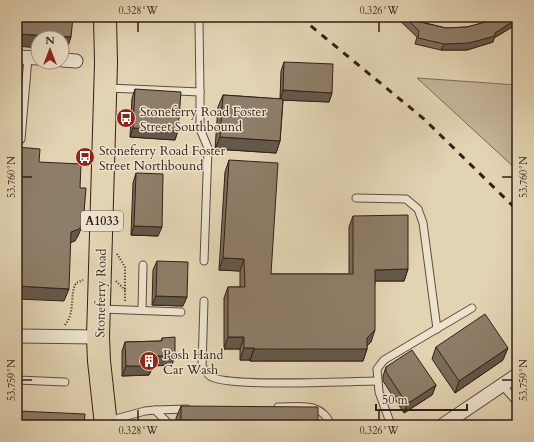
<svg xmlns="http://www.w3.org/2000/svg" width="534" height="442" viewBox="0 0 534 442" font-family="Cardo,serif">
  <rect width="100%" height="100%" fill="#e2d3b2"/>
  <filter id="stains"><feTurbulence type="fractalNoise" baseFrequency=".005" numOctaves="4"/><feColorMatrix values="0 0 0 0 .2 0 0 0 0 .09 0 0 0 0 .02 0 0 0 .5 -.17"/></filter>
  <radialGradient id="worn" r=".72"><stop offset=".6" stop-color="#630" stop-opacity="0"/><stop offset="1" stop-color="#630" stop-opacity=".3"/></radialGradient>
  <polygon fill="#c4b498" stroke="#7c6a58" points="417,78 517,85 517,170"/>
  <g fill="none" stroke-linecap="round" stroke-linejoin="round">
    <defs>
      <g id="lane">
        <polyline points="108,88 200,92 199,23"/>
        <polyline points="200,92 200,129 208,148 204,261"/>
        <polyline points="17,143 21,139 28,58"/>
        <polyline points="356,198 406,199 418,209 423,223 437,329"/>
        <path d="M204,301L202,367C205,369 207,374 210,376C225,388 351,381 377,381"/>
        <polyline points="101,309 181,312"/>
        <polyline points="142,310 143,265"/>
        <polyline points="17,380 65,382"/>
        <polyline points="502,385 517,402"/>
        <path d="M278,407C299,407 321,401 331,425"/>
        <polyline points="155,410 187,409"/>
        <polyline points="108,421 145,411 155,410 166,421 166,425"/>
        <polyline points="391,425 379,392 377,369 384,360 472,308"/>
      </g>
      <g id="street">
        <polyline points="17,57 38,58"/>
        <polyline points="62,60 76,61"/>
        <polyline points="17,336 98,337"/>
        <polyline points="443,425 517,375"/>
      </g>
      <polyline id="highway" points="105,17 106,63 98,337 99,361 106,425"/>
    </defs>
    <use href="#lane" stroke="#604c3e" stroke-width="9"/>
    <use href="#street" stroke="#604c3e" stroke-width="15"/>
    <use href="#highway" stroke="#341f17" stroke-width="24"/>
    <g stroke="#341f17" stroke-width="2" stroke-dasharray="1 2" stroke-linecap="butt">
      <polyline points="117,254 125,267 125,301"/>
      <polyline points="116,281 125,290"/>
      <path d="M65,325C76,311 69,296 76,283L83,280"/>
    </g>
    <use href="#lane" stroke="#ece2cd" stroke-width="7"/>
    <use href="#street" stroke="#ece2cd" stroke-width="13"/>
    <use href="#highway" stroke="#e2d3b2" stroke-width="22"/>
    <polyline stroke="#341f17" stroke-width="3" stroke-dasharray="7 7" stroke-linecap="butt" points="300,17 424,119 517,210"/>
  </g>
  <g fill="#7a6c59" stroke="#341f17">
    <polygon points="396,17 421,17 418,21 446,28 467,27 494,20 495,17 517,17 517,24 494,38 493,42 467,50 441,50 415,44 417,37"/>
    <polygon points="284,62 332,93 329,102 283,100 280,141 276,153 215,149 218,107 223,95 280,99 281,71"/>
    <polygon points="135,89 178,130 175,140 130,137 132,98"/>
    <polygon points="229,160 271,274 349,274 349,227 353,216 408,269 404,281 375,281 371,342 367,345 367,349 363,361 250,361 250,360 240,360 240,349 224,349 224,298 228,287 240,287 240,271 219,270 225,172"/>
    <polygon points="136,173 158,236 131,235 133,183"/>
    <polygon points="157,261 183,306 152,305 153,270"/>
    <polygon points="162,338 172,365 153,366 149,375 122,376 122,351 125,342 161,341"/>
    <polygon points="436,347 503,360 455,393 432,359"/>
    <polygon points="386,367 436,385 432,395 404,413 383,381 383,376"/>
    <polygon points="181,406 318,425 176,425 176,418"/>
  </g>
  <g fill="#635849" stroke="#341f17">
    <polygon points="418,17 421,17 421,18 414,26 415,21"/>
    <polygon points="517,19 517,24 494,38 493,42 467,50 441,50 444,44 495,33"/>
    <polygon points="17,34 71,37 67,49 62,49 62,38 38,38 38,48 17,46"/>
    <polygon points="283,90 332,93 329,102 280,100"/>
    <polygon points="133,128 178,130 175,140 130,137"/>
    <polygon points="220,137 280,141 276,153 215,149"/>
    <polygon points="83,224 78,236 75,241 67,244 71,232"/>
    <polygon points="134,226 162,227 158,236 131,235"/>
    <polygon points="223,258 244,259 240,271 219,270"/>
    <polygon points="408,269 404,281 370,281 375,270"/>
    <polygon points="17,286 69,289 64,301 17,299"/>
    <polygon points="156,296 187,297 183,306 152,305"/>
    <polygon points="375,330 371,342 364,349 367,349 363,361 250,361 254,349 367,338"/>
    <polygon points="228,337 244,337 240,349 224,349"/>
    <polygon points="244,348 254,348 250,360 240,360"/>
    <polygon points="508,348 503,360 455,393 459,381"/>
    <polygon points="153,356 175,356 172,365 149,366"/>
    <polygon points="126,366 153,366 149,375 122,376"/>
    <polygon points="436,385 432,395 404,413 407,404"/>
  </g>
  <g fill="#8e7d68" stroke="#341f17">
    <polygon points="17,17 73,17 71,37 17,34"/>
    <polygon points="405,17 418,17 415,21 446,28 467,27 497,19 496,17 517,17 517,19 495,33 495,36 469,43 444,44 418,38 419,31"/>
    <polygon points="284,62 333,64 332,93 283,90"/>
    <polygon points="135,89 181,92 178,130 133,128"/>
    <polygon points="223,95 283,99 280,141 220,137"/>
    <polygon points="17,147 40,149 39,162 81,164 80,188 86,188 83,224 79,229 71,232 69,289 17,286 17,249 18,229 17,229"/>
    <polygon points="229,160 278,163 271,274 353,274 353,216 408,215 408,269 375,270 375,330 367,338 367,349 254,349 254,348 244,348 244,337 228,337 228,287 245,287 244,259 223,258"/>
    <polygon points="136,173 163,174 162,227 134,226"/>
    <polygon points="157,261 188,262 187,297 156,296"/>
    <polygon points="485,314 508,348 459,381 436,347"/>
    <polygon points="175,337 175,356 153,356 153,366 126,366 125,342 162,341 162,338"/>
    <polygon points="412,350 436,385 407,404 386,372 386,367"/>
    <polygon points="181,406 318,407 318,425 181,425"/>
    <polygon points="17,411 85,414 84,425 17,425"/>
  </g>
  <path fill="none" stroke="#341f17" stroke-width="1.5" d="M138,22V32M379,22V32M22,177H32M502,177H512M22,380H32M502,380H512M138,410V420M379,410V420"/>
  <defs>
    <symbol id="bus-disc" viewBox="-11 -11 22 22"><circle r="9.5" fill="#8f2418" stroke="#ece2cd"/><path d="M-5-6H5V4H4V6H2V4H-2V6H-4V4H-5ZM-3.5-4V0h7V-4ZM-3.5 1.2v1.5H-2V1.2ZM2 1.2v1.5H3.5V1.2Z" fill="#fff"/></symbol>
    <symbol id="building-disc" viewBox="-11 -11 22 22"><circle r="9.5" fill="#8f2418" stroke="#ece2cd"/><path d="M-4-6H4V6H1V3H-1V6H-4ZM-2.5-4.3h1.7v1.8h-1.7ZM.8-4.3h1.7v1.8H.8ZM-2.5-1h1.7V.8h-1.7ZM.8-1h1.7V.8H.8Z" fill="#fff"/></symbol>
  </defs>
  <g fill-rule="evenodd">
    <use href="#bus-disc" x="115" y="107" width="22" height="22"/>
    <use href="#bus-disc" x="74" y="146" width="22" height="22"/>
    <use href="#building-disc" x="138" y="350" width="22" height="22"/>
  </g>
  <g text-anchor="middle" stroke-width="3" stroke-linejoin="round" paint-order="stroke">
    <rect fill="#ece2cd" stroke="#6b5a4e" stroke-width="1" x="81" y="211" width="42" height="20" rx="3"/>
    <g font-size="12" font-weight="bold" fill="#341f17">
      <text x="102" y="225">A1033</text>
    </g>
    <g font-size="13" fill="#341f17" stroke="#ece2cd" text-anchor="start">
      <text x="140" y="116">Stoneferry Road Foster<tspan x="140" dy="15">Street Southbound</tspan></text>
      <text x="99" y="155">Stoneferry Road Foster<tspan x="99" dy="15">Street Northbound</tspan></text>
      <text x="163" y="359">Posh Hand<tspan x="163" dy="15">Car Wash</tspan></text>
    </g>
    <g font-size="13" fill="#341f17" stroke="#ece2cd">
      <text transform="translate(100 293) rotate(-89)" y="5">Stoneferry Road</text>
    </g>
  </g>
  <rect width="534" height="442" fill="none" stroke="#e2d3b2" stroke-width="44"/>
  <g transform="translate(50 50)"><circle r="19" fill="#ece2cd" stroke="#a29484"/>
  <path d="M0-3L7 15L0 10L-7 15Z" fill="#8f2418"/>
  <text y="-6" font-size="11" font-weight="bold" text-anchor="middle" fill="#341f17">N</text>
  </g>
  <path d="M376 404v6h91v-6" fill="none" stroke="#341f17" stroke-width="2"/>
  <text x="382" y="404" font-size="12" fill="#341f17" stroke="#ece2cd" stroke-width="3" paint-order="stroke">50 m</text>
  <rect x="22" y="22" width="490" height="398" fill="none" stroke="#341f17" stroke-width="1.5"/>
  <g font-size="10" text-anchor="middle" fill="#341f17">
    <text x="138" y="14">0.328°W</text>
    <text x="379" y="14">0.326°W</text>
    <text transform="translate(11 177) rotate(-90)" y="4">53.760°N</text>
    <text transform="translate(523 177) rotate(-90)" y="4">53.760°N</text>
    <text transform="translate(11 380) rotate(-90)" y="4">53.759°N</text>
    <text transform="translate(523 380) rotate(-90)" y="4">53.759°N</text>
    <text x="138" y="434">0.328°W</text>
    <text x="379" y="434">0.326°W</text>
  </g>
  <rect width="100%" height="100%" filter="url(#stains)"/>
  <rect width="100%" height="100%" fill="url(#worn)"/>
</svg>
